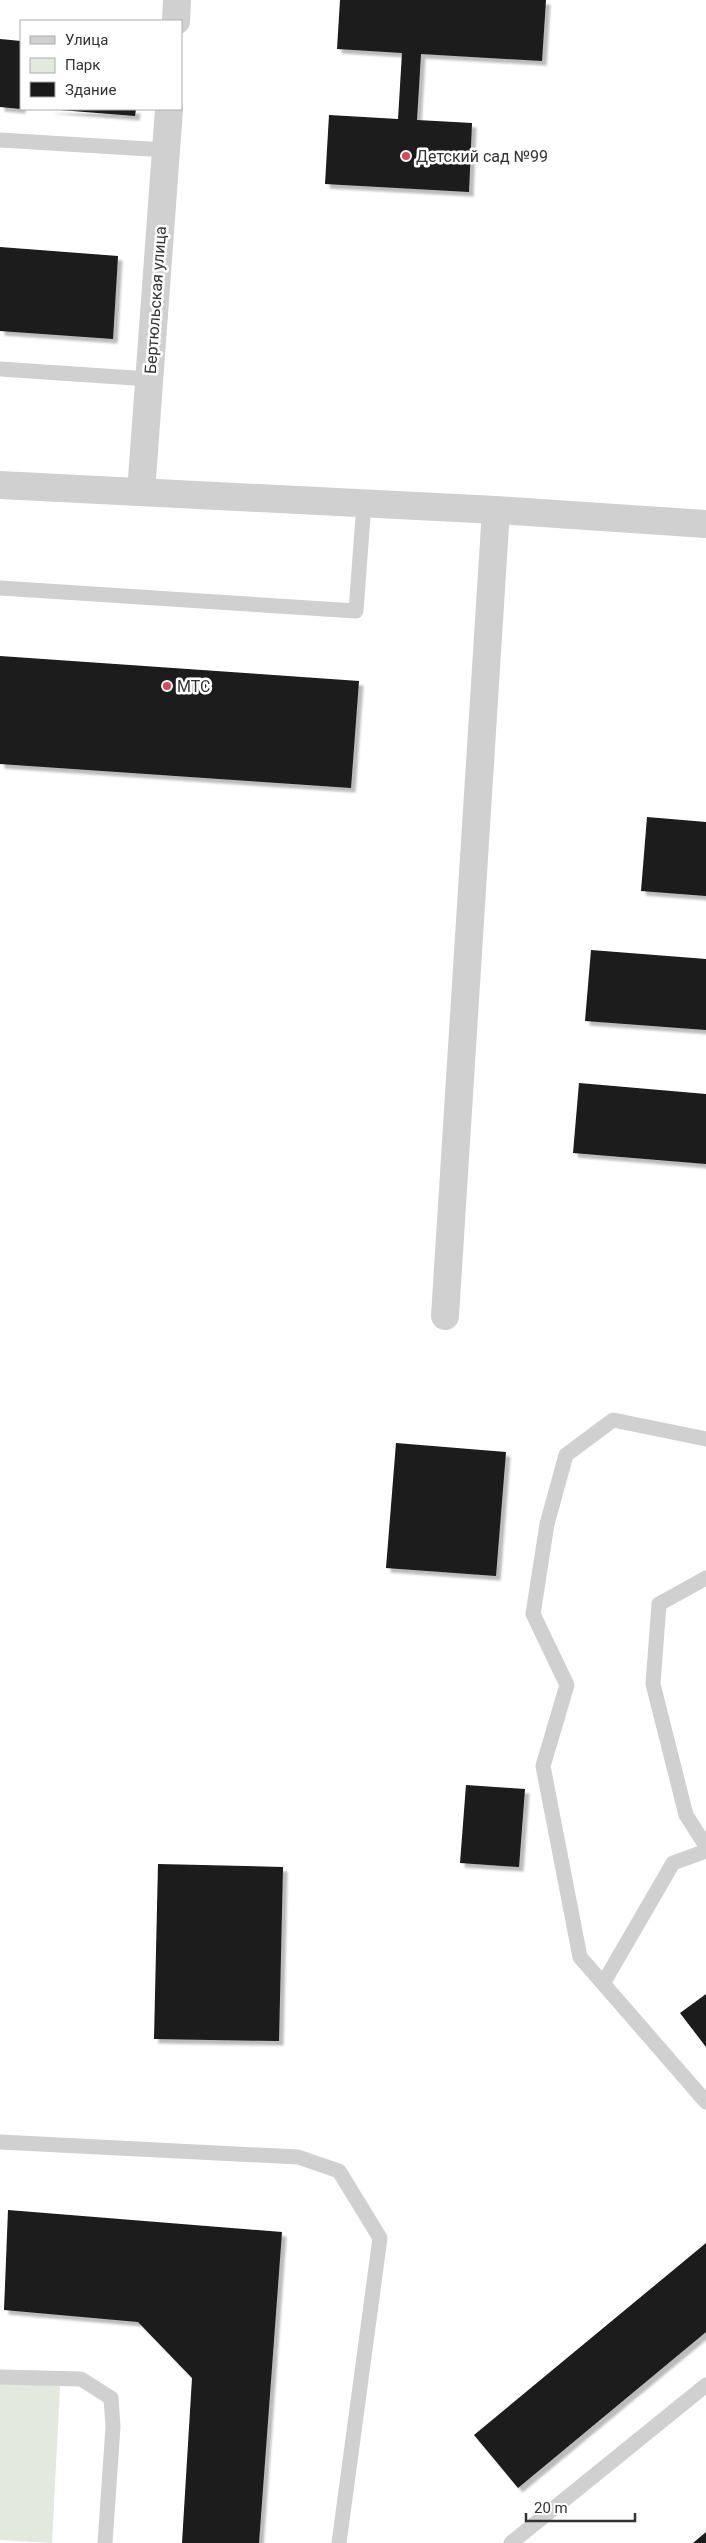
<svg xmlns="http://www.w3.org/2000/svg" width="706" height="2543" viewBox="0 0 706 2543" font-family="Roboto,sans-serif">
  <defs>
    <filter id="shadow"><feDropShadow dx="4.5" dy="4.5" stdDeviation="1" flood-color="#0004"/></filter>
  </defs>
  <rect width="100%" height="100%" fill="#fff"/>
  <polygon fill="#e3e9dd" points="0,2383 60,2386 52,2543 0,2540"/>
  <g fill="#1a1a1a" filter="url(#shadow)">
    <polygon points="340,0 546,0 542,61 421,54 417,120 472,123 469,192 325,184 329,115 398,119 402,53 337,49"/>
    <polygon points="0,39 21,41 21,109 0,107"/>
    <polygon points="47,109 136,109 135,116"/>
    <polygon points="0,247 118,256 113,339 0,331"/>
    <polygon points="0,656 359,681 351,788 0,764"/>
    <polygon points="647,817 706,822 706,896 641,891"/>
    <polygon points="591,950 706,959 706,1030 585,1021"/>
    <polygon points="579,1083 706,1094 706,1164 573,1153"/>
    <polygon points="396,1443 506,1452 496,1576 386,1568"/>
    <polygon points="466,1785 525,1789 519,1867 460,1863"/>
    <polygon points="158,1864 283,1867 279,2041 154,2039"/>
    <polygon points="706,1994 706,2047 680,2013"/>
    <polygon points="8,2210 282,2232 259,2543 182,2543 192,2378 138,2322 4,2310"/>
    <polygon points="706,2243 706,2332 518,2488 474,2435"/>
    <polygon points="706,2532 706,2543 693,2543"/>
  </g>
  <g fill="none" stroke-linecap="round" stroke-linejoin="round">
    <g stroke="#d0d0d0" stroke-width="15">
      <polyline points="0,140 166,150"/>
      <polyline points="0,369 149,379"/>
      <polyline points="0,588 356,611 364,503"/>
      <polyline points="706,1439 613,1420 566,1455 547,1524 533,1614 567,1685 543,1766 580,1957 706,2102"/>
      <polyline points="706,1578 659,1604 653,1684 686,1815 706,1846"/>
      <polyline points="604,1982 673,1863 706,1851"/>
      <polyline points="0,2142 298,2157 339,2171 380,2238 339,2543"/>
      <polyline points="0,2377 81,2379 111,2398 113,2427 105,2543"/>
      <polyline points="511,2543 706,2385"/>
    </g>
    <g stroke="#d0d0d0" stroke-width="28">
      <polyline points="176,21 177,0"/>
      <polyline points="0,485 496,510 706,524"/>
      <polyline points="141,492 169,109"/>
      <polyline points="445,1316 496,510"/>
    </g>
  </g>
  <g fill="#d8465a" stroke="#fff" stroke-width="2">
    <circle cx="406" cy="156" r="5"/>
    <circle cx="167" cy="686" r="5"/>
  </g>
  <g text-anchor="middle" stroke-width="5" stroke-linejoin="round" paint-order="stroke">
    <g font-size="16" fill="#333" stroke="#fff" text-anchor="start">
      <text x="416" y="162">Детский сад №99</text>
      <text x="177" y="692">МТС</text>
    </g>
    <g font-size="16" fill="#333" stroke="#fff">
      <text transform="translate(155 300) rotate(-86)" y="6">Бертюльская улица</text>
    </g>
  </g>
  <rect x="20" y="20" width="162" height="90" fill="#ffffff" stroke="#adadad"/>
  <rect x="30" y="36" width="25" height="8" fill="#d0d0d0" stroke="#adadad"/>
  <text x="65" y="45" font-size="15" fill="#333333">Улица</text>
  <rect x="30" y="58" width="25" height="15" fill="#e3e9dd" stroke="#adadad"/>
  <text x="65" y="70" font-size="15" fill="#333333">Парк</text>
  <rect x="30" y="82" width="25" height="15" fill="#1a1a1a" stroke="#adadad"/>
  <text x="65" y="95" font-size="15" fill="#333333">Здание</text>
  <path d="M526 2513v8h109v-8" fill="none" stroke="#333333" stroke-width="2.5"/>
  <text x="534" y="2513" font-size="15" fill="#333333" stroke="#ffffff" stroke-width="4" paint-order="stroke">20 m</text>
</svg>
